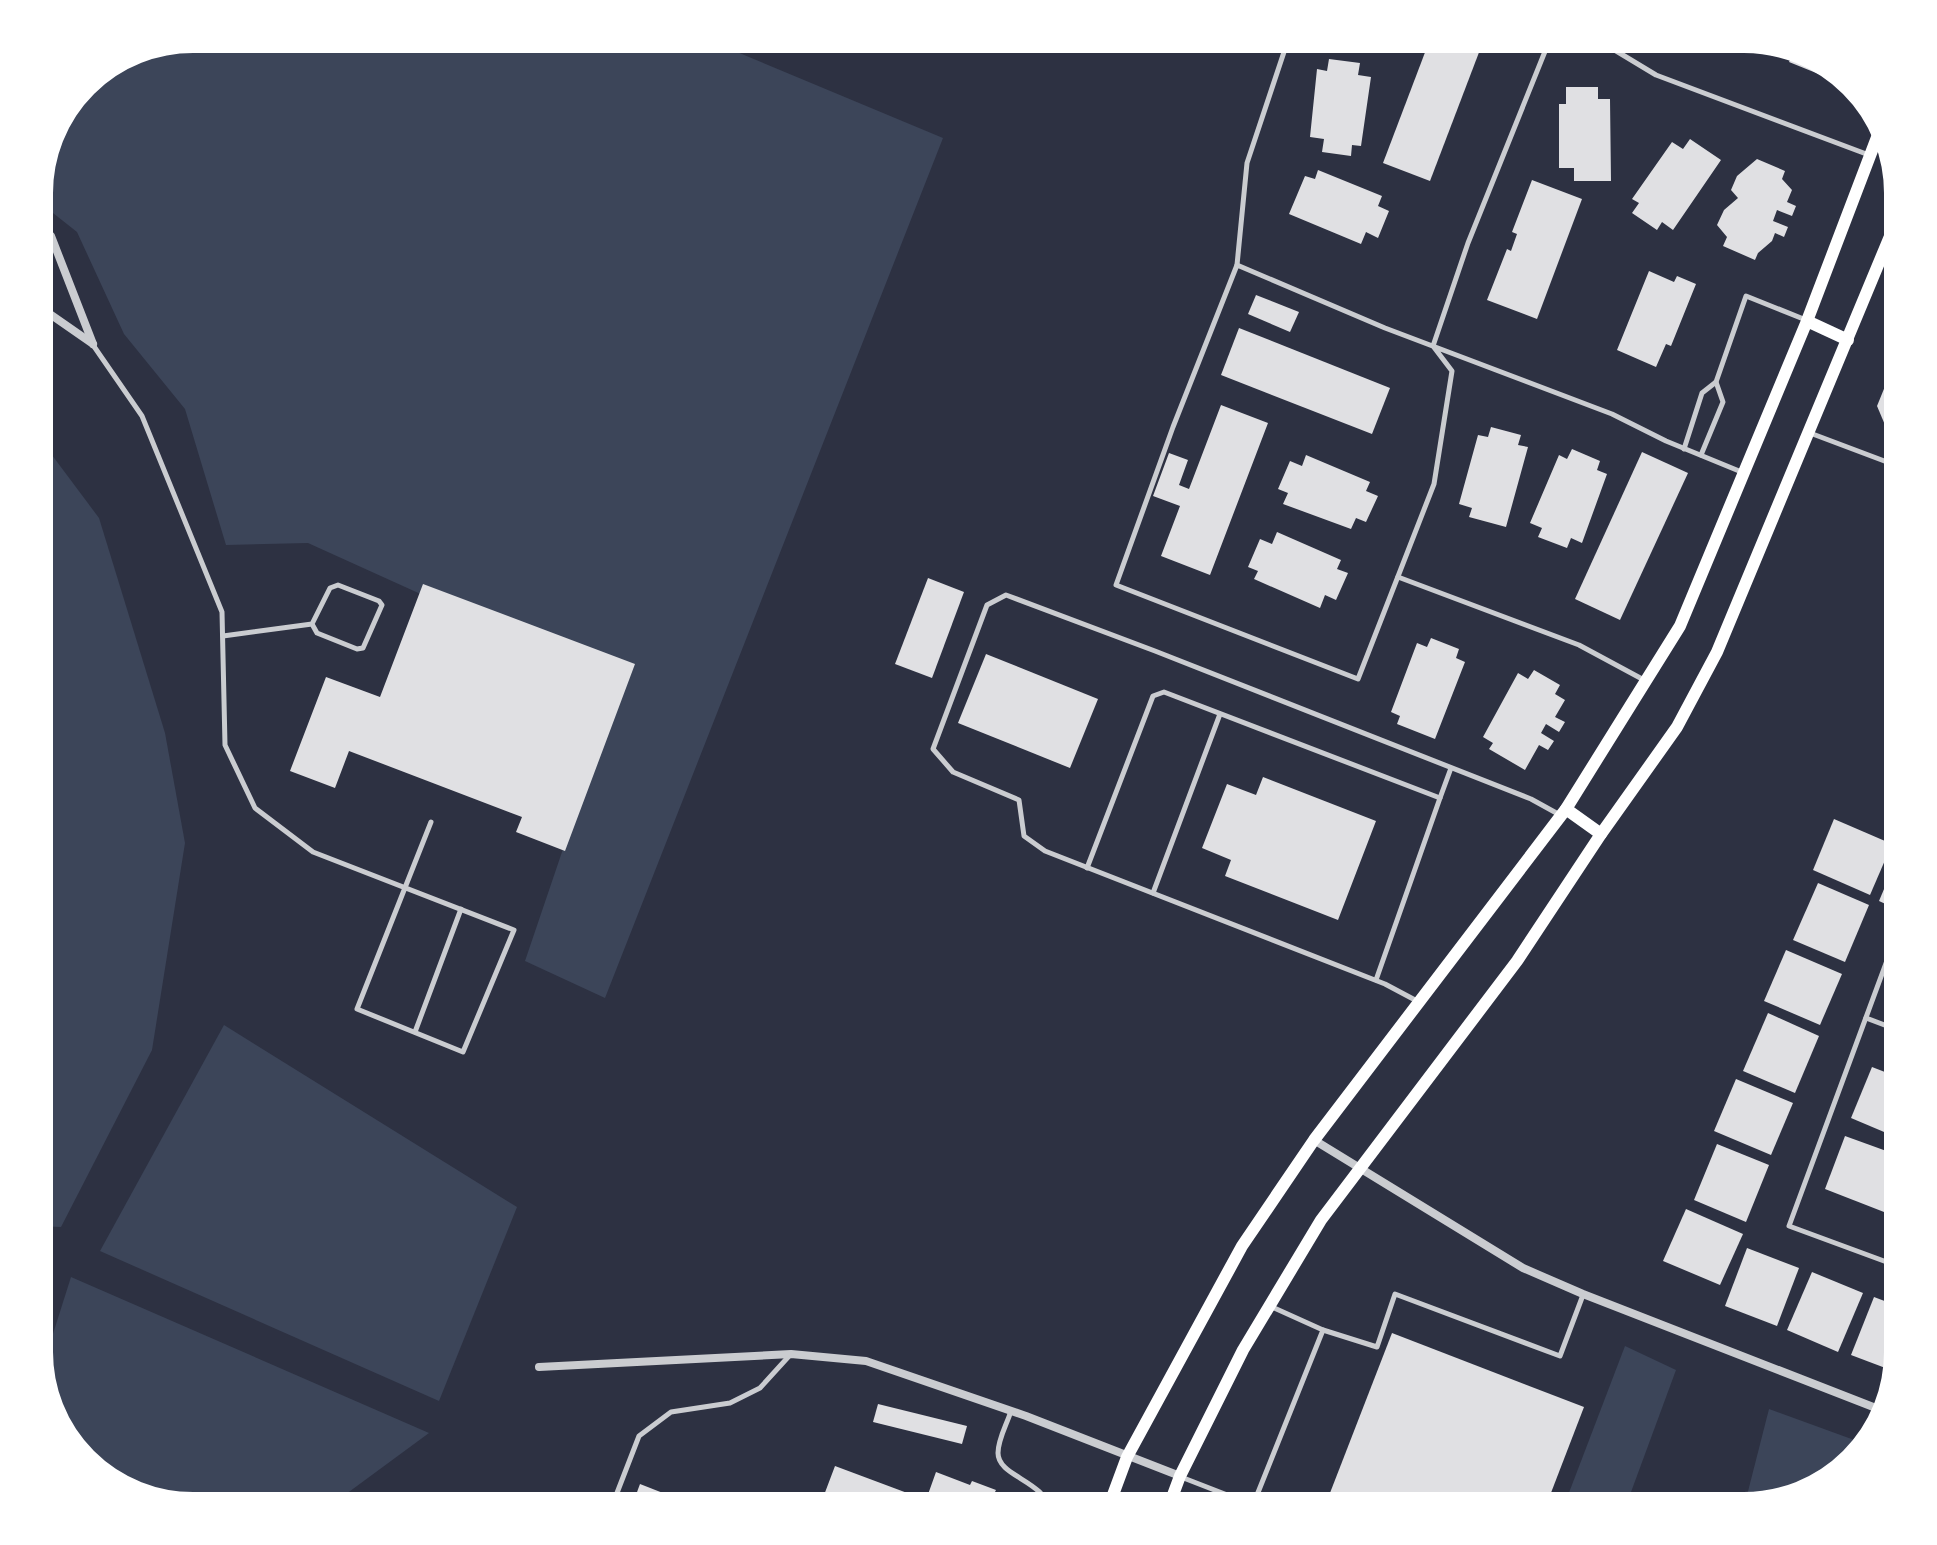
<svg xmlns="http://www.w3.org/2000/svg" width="1937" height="1545" viewBox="0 0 1937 1545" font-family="'Golos Text',sans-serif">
  <rect width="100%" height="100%" fill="#2d3142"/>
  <g fill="#3c4559">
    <path d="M193,34H694L943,138L605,998L525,961L619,684L308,543L226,545L185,409L124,334L77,232L34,198C34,136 74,69 132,46C150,39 174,38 193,34Z"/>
    <polygon points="34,431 99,518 165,733 185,843 152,1050 61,1227 34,1226"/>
    <polygon points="224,1025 517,1207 439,1401 100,1251"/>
    <polygon points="71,1277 429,1433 323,1511 192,1511 88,1472 50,1422 39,1378"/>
    <polygon points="1625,1346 1676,1370 1624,1511 1562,1511"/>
    <polygon points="1769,1409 1868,1445 1864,1457 1814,1495 1743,1511"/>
  </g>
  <g fill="#e0e0e3">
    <polygon points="1432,34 1486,34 1430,181 1383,163"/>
    <polygon points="1718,34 1745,34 1845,72 1841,83 1789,62 1791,58 1775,51 1773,56"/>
    <polygon points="1329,59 1360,63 1358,75 1371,77 1361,146 1352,145 1351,156 1322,152 1324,139 1310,137 1317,69 1327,71"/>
    <polygon points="1566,87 1598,87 1598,99 1610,99 1611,181 1574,181 1574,168 1559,168 1559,104 1566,104"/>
    <polygon points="1690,139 1721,160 1673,230 1662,222 1657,230 1632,213 1639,203 1632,199 1672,142 1683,149"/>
    <polygon points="1757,159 1785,171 1782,179 1792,190 1787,202 1796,206 1792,216 1777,210 1773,221 1788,227 1784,237 1775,233 1772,241 1758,253 1755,260 1723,246 1727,237 1717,225 1724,210 1738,198 1731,190 1737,176"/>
    <polygon points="1318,170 1382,196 1378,206 1389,211 1378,238 1366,232 1361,244 1289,214 1305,176 1315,179"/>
    <polygon points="1532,180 1582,199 1537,319 1487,300 1507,249 1511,251 1517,234 1512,232"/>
    <polygon points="1649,271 1674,282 1677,276 1696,284 1671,346 1666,344 1656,367 1617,350"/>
    <polygon points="1256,295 1299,312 1290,332 1248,314"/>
    <polygon points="1239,328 1390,388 1372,434 1221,375"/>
    <polygon points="1903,342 1903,438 1888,432 1877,406"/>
    <polygon points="1221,405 1268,423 1210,575 1161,556 1180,506 1153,496 1169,453 1188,460 1179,485 1189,489"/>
    <polygon points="1491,427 1521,435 1518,445 1528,447 1506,527 1469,517 1472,508 1459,504 1478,435 1488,437"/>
    <polygon points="1572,449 1600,461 1597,470 1607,474 1582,543 1571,538 1567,548 1538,537 1542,528 1530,523 1559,455 1567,459"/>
    <polygon points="1642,452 1688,473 1620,620 1575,599"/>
    <polygon points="1306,455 1370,482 1366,491 1378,496 1366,522 1356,518 1351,529 1283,504 1288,493 1278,489 1290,461 1302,466"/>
    <polygon points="1277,532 1341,560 1337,569 1348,573 1336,600 1325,595 1320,608 1254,579 1258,571 1248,567 1260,539 1272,544"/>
    <polygon points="928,578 964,592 932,678 895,664"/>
    <polygon points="423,584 635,664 565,851 516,832 522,817 349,751 335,788 290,771 326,677 380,697"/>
    <polygon points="1431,638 1459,649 1456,658 1465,662 1435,739 1397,724 1400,716 1391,712 1417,643 1427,647"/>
    <polygon points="986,654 1098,699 1070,768 958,723"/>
    <polygon points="1534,670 1560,685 1555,694 1565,700 1555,717 1565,722 1559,732 1546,724 1541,733 1554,741 1548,750 1539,745 1525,770 1489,749 1493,743 1483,737 1518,673 1528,679"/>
    <polygon points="1263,777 1376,821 1338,920 1225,876 1231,860 1202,848 1227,784 1256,795"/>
    <polygon points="1834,819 1892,844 1870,895 1813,870"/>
    <polygon points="1903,844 1903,912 1879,901"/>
    <polygon points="1818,883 1869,905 1845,962 1793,940"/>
    <polygon points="1786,950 1842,974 1820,1025 1764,1001"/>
    <polygon points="1768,1013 1819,1036 1795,1093 1743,1071"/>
    <polygon points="1872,1067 1903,1079 1903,1140 1851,1118"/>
    <polygon points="1736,1079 1793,1103 1771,1155 1714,1131"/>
    <polygon points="1845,1136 1903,1157 1884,1212 1825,1189"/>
    <polygon points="1717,1144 1769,1165 1746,1222 1694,1200"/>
    <polygon points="1903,1190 1903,1222 1892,1217"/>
    <polygon points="1686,1209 1743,1234 1720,1285 1663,1261"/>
    <polygon points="1747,1248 1799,1268 1777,1326 1725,1306"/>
    <polygon points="1812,1272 1863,1293 1838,1352 1787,1330"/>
    <polygon points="1874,1297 1903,1308 1903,1353 1896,1372 1851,1355"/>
    <polygon points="1392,1333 1584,1407 1544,1511 1323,1511"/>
    <polygon points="878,1404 967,1426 962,1444 873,1422"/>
    <polygon points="835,1466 926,1500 936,1472 970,1485 972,1481 996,1490 994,1494 1026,1506 1024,1511 818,1511"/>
    <polygon points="640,1484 709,1511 630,1511"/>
  </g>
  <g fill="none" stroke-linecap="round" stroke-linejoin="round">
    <g stroke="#caccd0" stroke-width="5">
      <polyline points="1552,34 1468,243 1433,346 1452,371 1434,484 1358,679 1116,585 1173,427 1237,265 1385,328 1612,414 1666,441 1744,473"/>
      <polyline points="1588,34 1656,75 1869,155"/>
      <polyline points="1886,249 1903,256"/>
      <polyline points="1237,265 1247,163 1290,34"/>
      <polyline points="93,345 142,416 222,612 225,745 255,808 313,852 514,930 463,1052 357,1009 431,822"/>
      <polyline points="1810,433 1903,468"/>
      <polyline points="1684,449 1702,393 1716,382 1746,296 1806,320"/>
      <polyline points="1701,455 1723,402 1716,382"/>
      <polyline points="1398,577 1579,645 1644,680"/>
      <polyline points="223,636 312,624 330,588 338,585 379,601 382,605 363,648 357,649 317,633 312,624"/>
      <polyline points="1440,798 1451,768"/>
      <polyline points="1087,868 1153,696 1164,692 1440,798 1376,980"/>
      <polyline points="1153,893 1220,714"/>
      <polyline points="1899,928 1789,1226 1903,1268"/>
      <polyline points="1417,1001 1385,984 1045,851 1024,836 1019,800 953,772 933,749 987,605 1006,595 1155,651 1531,799 1560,815"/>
      <polyline points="1866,1018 1903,1032"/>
      <polyline points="415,1032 461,909"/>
      <polyline points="1323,1330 1377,1347 1395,1294 1560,1356 1583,1295"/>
      <polyline points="34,1342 39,1328 34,1317"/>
      <path d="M1011,1411C1007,1424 998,1439 998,1453C998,1477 1045,1480 1050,1511"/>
      <polyline points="1181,1477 1253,1505 1323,1330 1272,1307"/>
      <polyline points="610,1511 639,1436 671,1412 730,1403 760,1388 790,1355"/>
    </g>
    <g stroke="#caccd0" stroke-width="8">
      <polyline points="34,220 51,236 93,344"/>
      <polyline points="34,303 93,344"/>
      <polyline points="1314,1140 1523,1268 1583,1294 1881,1410"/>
      <polyline points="539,1367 791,1354 866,1361 1026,1416 1180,1476"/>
    </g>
    <g stroke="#fff" stroke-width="12">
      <polyline points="1807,321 1848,340"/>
      <polyline points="1566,809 1601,834"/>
      <polyline points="1107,1511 1127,1457 1242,1246 1314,1140 1566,809 1680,626 1807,321 1884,119"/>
      <polyline points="1167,1511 1180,1476 1243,1350 1321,1220 1517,961 1601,834 1677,727 1717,652 1903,205"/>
    </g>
  </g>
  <path d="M0 0H1937V1545H0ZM193 48H1744A145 145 0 0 1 1889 193V1352A145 145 0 0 1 1744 1497H193A145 145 0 0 1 48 1352V193A145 145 0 0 1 193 48Z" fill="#fff" fill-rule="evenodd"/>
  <path fill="none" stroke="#fff" stroke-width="10" d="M193 48H1744A145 145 0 0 1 1889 193V1352A145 145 0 0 1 1744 1497H193A145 145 0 0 1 48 1352V193A145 145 0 0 1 193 48Z"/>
</svg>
